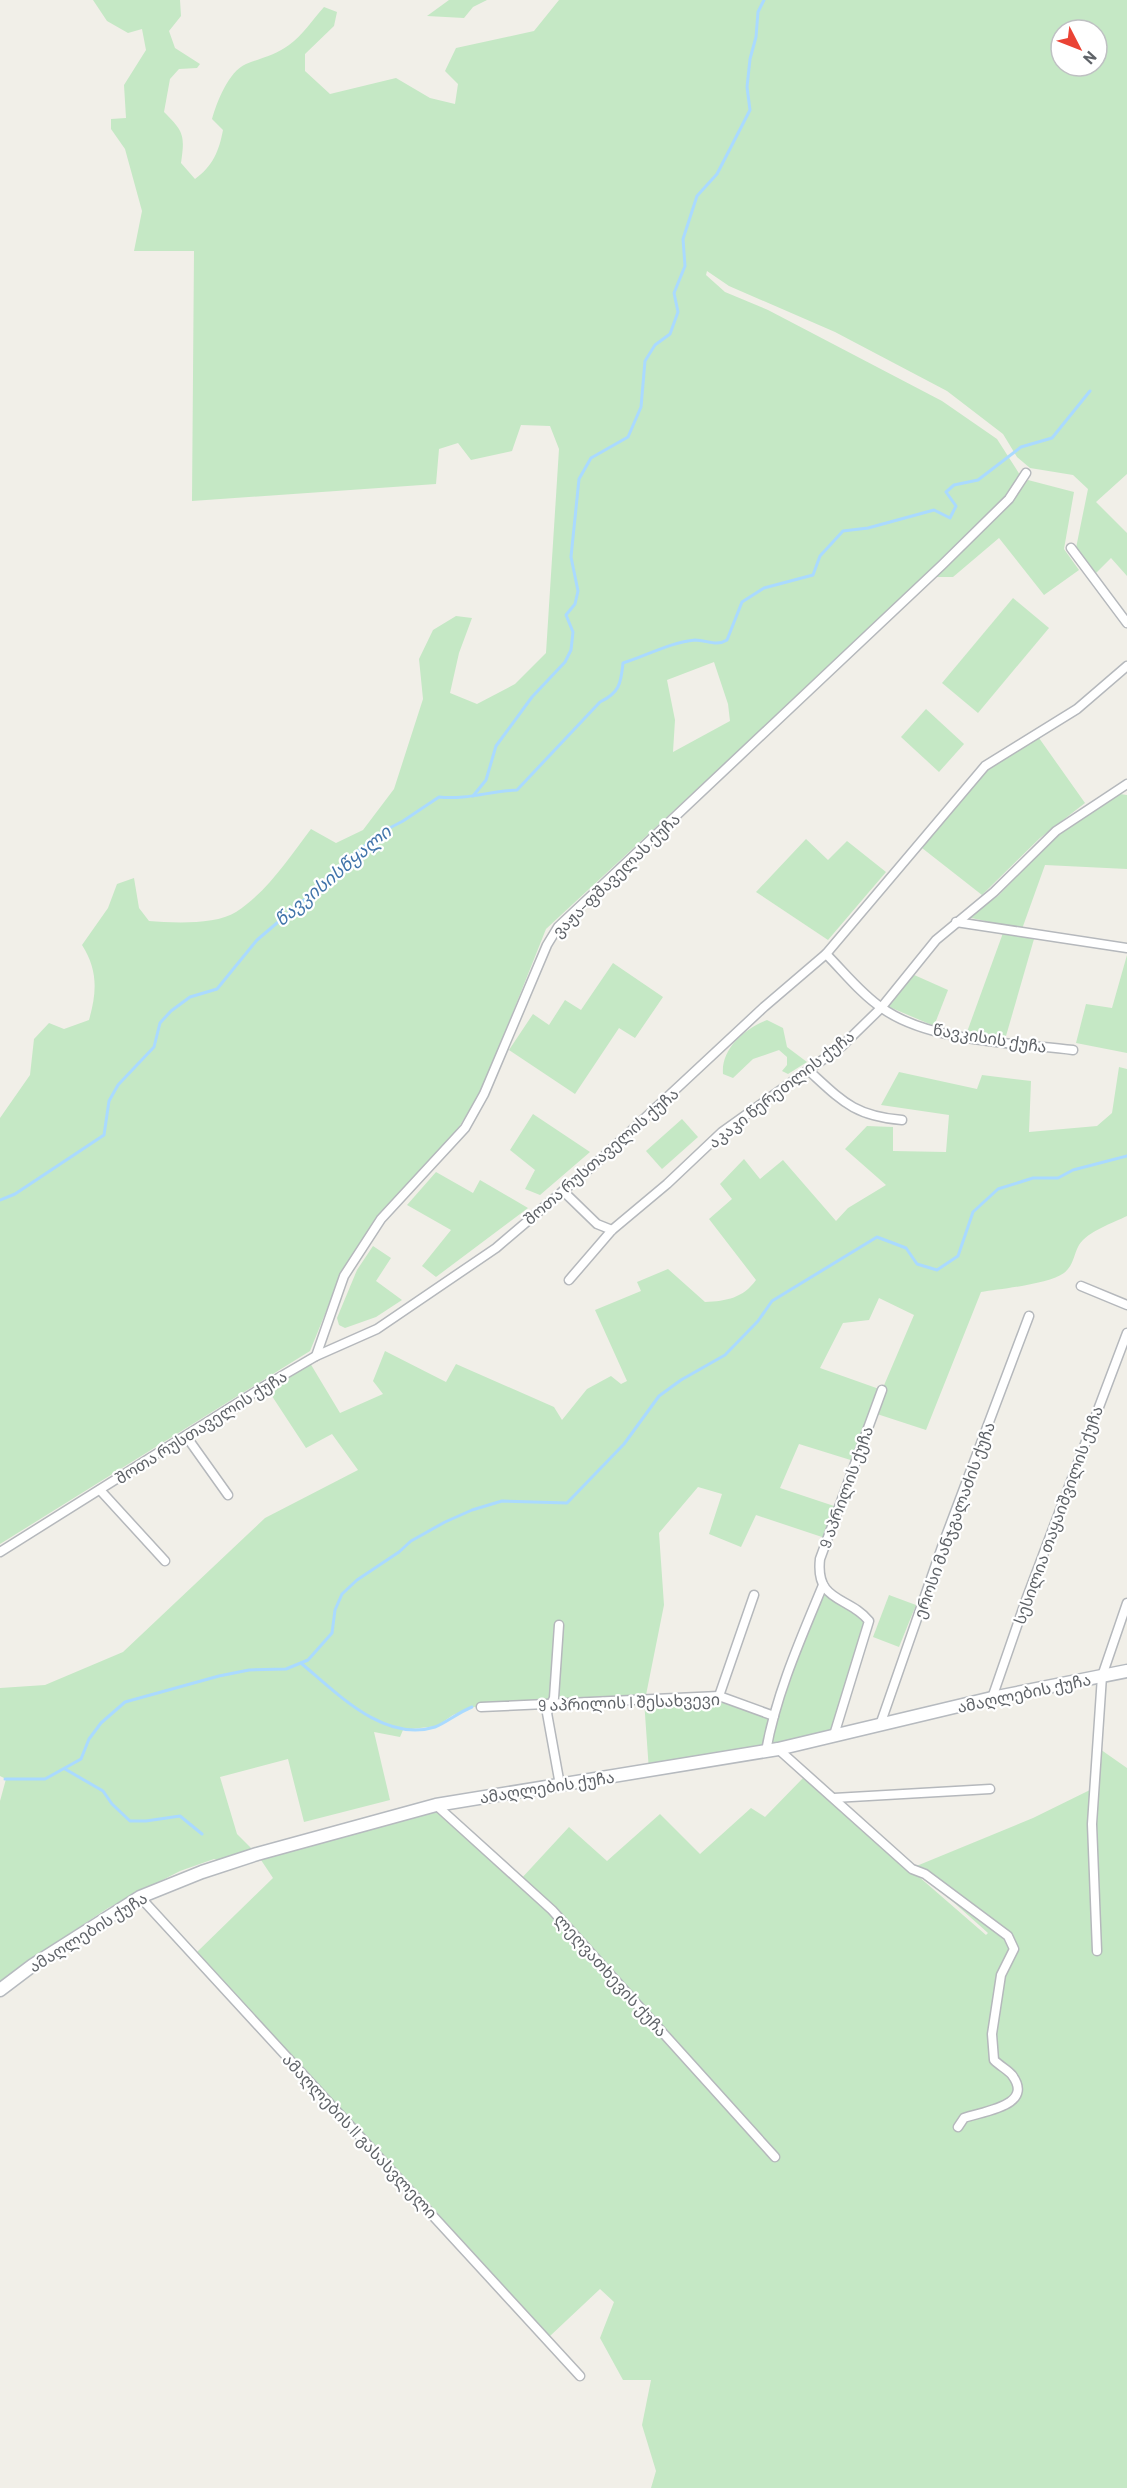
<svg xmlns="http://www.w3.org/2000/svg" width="1127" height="2488" viewBox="0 0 1127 2488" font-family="Barlow,'Noto Sans Georgian',sans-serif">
  <rect width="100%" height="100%" fill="#f1efe8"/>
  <g fill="#c5e8c5" fill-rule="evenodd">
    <path d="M93,0H180L181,16L169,31L175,48L200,64L197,68L179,69L170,79L164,112C184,132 185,135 181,163L195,179C213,166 219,151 223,130L212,119C217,102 228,72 246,64C261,58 276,55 289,45C302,36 313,19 324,7L337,12L334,26L305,54V71L330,94L396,78L430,98L455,104L458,84L445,71L456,48L534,31L559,0H1127V474L1096,502L1127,533V576L1111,558L1096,573L1076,548L1088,489L1073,475L1030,468L1017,457L1003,434L947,391L835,332L729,286L707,271L706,275L725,292L768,310L942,401L997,439L1020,475L1004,499L946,558L546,929L482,1090L454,1135L386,1206L342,1272L310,1351L0,1544V1118L30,1075L34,1039L49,1023L64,1029L89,1020C97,992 98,970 82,945L108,908L117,884L134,878L139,908L149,921C173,923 216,925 236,912C267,892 289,858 311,829L336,843L363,830L394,789L423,699L419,659L433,630L456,616L472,618L459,653L450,693L477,704L515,684L546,653L559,449L550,426L521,425L512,451L471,460L458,443L439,449L436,484L192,501L194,251H134L142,211L125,149L111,129V119L126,118L124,85L146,50L142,29L128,33L107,21ZM1061,30H1097V66H1061ZM714,662L728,704L730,721L673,752L675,720L667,680Z"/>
    <polygon points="449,0 487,0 473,7 464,18 427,16"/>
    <polygon points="1028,480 1074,492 1064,549 1079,570 1044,595 999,538 953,577 935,577 1011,503"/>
    <polygon points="1013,598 1049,628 978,713 942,683"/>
    <polygon points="926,709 964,744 939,772 901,737"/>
    <polygon points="1039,738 1085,803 1040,838 982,895 922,848 989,768"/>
    <polygon points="1120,794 1127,795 1127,869 1045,865 1022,929 967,917 998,896 1056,836 1085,813"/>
    <polygon points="806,839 828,860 847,841 886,872 828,940 756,892"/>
    <polygon points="1003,933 1034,939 1006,1036 967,1032"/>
    <polygon points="1127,955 1127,1053 1076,1043 1086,1004 1112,1008"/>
    <polygon points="613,963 663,997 635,1038 619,1028 575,1094 509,1050 533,1014 549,1025 565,1000 581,1010"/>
    <polygon points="912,974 948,990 934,1026 887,1006"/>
    <path d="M767,1020L783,1028L787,1047L807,1062L788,1074L782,1071L787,1065V1057L779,1050L753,1059L733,1078L723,1074C721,1049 744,1029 767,1020Z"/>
    <path d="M1119,1067L1127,1069V1216C1113,1223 1088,1231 1079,1245C1073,1256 1074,1265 1064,1273C1049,1284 1001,1289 981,1292L926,1430L874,1413L857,1462L799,1444L780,1488L840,1508L828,1539L756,1515L741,1547L709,1534L722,1494L698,1487L659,1533L664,1605L645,1700L718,1696L774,1715L823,1585L869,1621L834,1735L649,1771L644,1700L472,1707L453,1715L437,1726L403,1730L400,1737L374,1732L390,1800L304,1822L288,1759L220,1777L237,1834L257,1854L436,1805L520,1880L569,1827L607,1861L660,1814L700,1854L751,1808L765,1817L804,1777L986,1935L988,1933L914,1867L1033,1818L1092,1789L1097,1747L1127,1768V2488H651L656,2471L642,2425L651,2380H623L600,2338L614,2302L600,2289L550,2336L197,1952L273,1878L257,1854L230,1863L214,1859L180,1871L108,1908L33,1958L0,1987V1801L6,1779L0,1776V1688L45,1685L123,1652L265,1518L358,1470L332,1434L306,1448L268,1390L310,1363L340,1413L383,1394L373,1381L385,1351L446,1382L456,1364L554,1407L562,1420L587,1389L611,1376L621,1384L627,1381L595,1310L641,1291L637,1282L668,1269L705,1302C727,1301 743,1298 756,1280L709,1219L732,1199L720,1184L744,1159L760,1179L783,1160L836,1221L848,1208L886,1185L845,1149L867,1126L893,1127V1151L946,1152L949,1115L881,1105L899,1072L977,1089L982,1075L1031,1081L1029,1132L1097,1126L1112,1113ZM879,1298L914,1315L882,1390L820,1368L843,1323L869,1320Z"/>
    <polygon points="533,1114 590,1152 540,1195 525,1189 535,1170 510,1150"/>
    <polygon points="682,1119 698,1137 662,1169 646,1151"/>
    <polygon points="436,1172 473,1193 480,1180 528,1208 436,1277 422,1266 451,1230 407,1205"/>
    <polygon points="373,1246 391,1258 376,1281 402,1300 376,1317 345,1328 339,1325 337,1318 357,1270"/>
    <polygon points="889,1595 916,1605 899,1647 873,1637"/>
  </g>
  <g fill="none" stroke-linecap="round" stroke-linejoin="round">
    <g stroke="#aadaff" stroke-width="3">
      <polyline points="473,796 486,780 496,746 532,697 565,662 571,650 573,632 566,615 575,604 578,591 571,557 579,479 591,458 628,437 641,407 645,361 655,345 670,334 678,312 674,293 685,266 683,239 697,196 717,174 750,110 747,87 750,59 756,37 758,12 764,0"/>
      <path d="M0,1200L15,1194L104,1135L109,1101L118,1085L154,1047L160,1023L171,1011L190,997L217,989L257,940L304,900L324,889L357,852L382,832L403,821L439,797C468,800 489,791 517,790L600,702C619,693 621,684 623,663C646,656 671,642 695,640C707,640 716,647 727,640L742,602L764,588L813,575L820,556L843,531L868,528L934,510L950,518L956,506L946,492L954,485L978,480L1021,447L1052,438L1090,391"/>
      <path d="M302,1664C337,1693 384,1743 435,1727C444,1724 459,1712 472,1707"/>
      <polyline points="65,1769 103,1791 112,1804 130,1821 146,1821 180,1816 202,1834"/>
      <polyline points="5,1779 45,1779 81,1759 89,1739 101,1723 125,1702 219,1676 249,1670 286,1669 308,1660 332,1633 335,1610 342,1594 357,1580 399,1552 411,1541 445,1522 472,1510 502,1501 567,1503 624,1444 659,1396 681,1380 725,1355 758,1321 772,1301 877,1237 906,1248 917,1264 937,1270 958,1256 973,1212 998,1189 1033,1178 1058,1178 1073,1170 1127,1156"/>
    </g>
    <defs>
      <g id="street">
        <polyline points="1071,548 1127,623"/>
        <polyline points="956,922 1127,948"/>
        <path d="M826,954C844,972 861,994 882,1008C929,1042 1015,1043 1073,1050"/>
        <path d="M808,1070C842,1101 854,1116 902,1120"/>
        <polyline points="563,1191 597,1224 612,1230"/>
        <polyline points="569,1280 612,1230 667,1184 722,1132 842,1046 881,1008 936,940 994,892 1056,831 1127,784"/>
        <polyline points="1081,1286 1127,1305"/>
        <polyline points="316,1356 344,1276 381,1219 465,1128 484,1094 547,945 558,927 942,565 1009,499 1026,473"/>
        <polyline points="186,1436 228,1495"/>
        <polyline points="100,1490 165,1561"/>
        <polyline points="0,1552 263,1387 316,1356 377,1329 496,1248 603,1157 764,1007 826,954 985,766 1077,709 1127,666"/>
        <polyline points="559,1625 554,1698 547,1713 560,1785"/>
        <polyline points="719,1696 754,1595"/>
        <polyline points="992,1698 1026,1600 1127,1333"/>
        <polyline points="481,1707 719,1696 774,1716"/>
        <polyline points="880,1725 943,1544 1029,1316"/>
        <path d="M834,1735L869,1621C849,1596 815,1603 820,1559L882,1390"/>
        <path d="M778,1749L912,1869L925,1874L1008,1936L1014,1949L1001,1975L992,2034L994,2060C1000,2066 1008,2070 1012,2075C1035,2106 983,2111 964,2118L958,2127"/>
        <path d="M766,1751C776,1694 801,1638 823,1585"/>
        <polyline points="834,1798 990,1789"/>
        <polyline points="436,1805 552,1910 775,2157"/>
        <polyline points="140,1897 580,2376"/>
        <polyline points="1097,1951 1092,1824 1102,1676 1127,1603"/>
      </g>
      <polyline id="secondary" points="0,1990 33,1965 140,1897 202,1872 257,1854 436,1805 778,1749 992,1698 1127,1671"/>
    </defs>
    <use href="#street" stroke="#b5b8bc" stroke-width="11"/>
    <use href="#secondary" stroke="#b6babf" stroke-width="15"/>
    <use href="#street" stroke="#fff" stroke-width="8"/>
    <use href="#secondary" stroke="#fff" stroke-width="12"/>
  </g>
  <g text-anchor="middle" stroke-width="4.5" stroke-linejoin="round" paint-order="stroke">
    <g font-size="16" fill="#5f6368" stroke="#fff">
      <text transform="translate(616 875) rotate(-44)" y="6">ვაჟა-ფშაველას ქუჩა</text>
      <text transform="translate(990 1038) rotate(9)" y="6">წავკისის ქუჩა</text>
      <text transform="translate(781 1089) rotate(-38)" y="6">აკაკი წერეთლის ქუჩა</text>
      <text transform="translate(601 1156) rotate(-41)" y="6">შოთა რუსთაველის ქუჩა</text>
      <text transform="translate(201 1427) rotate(-32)" y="6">შოთა რუსთაველის ქუჩა</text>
      <text transform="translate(846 1487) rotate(-70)" y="6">9 აპრილის ქუჩა</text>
      <text transform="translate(1058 1515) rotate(-70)" y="6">სესილია თაყაიშვილის ქუჩა</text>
      <text transform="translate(954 1520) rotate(-70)" y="6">ეროსი მანჯგალაძის ქუჩა</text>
      <text transform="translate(1024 1693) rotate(-12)" y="6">ამაღლების ქუჩა</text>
      <text transform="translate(629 1702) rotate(-2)" y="6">9 აპრილის I შესახვევი</text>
      <text transform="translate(547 1787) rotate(-9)" y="6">ამაღლების ქუჩა</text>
      <text transform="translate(88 1932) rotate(-32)" y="6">ამაღლების ქუჩა</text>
      <text transform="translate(611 1975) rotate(48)" y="6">ლეღვათხევის ქუჩა</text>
      <text transform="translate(360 2136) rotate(47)" y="6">ამაღლების II გასასვლელი</text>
    </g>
    <g font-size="18" font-style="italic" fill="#4174aa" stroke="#fff">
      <text transform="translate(333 876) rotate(-40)" y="6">წავკისისწყალი</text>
    </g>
  </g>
  <g transform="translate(1079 48) rotate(132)"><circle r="28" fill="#ffffff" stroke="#bfc1c3" stroke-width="1.5"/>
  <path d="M0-4.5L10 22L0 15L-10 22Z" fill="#ea4335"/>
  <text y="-9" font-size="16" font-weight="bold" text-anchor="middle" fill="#5f6368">N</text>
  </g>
</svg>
